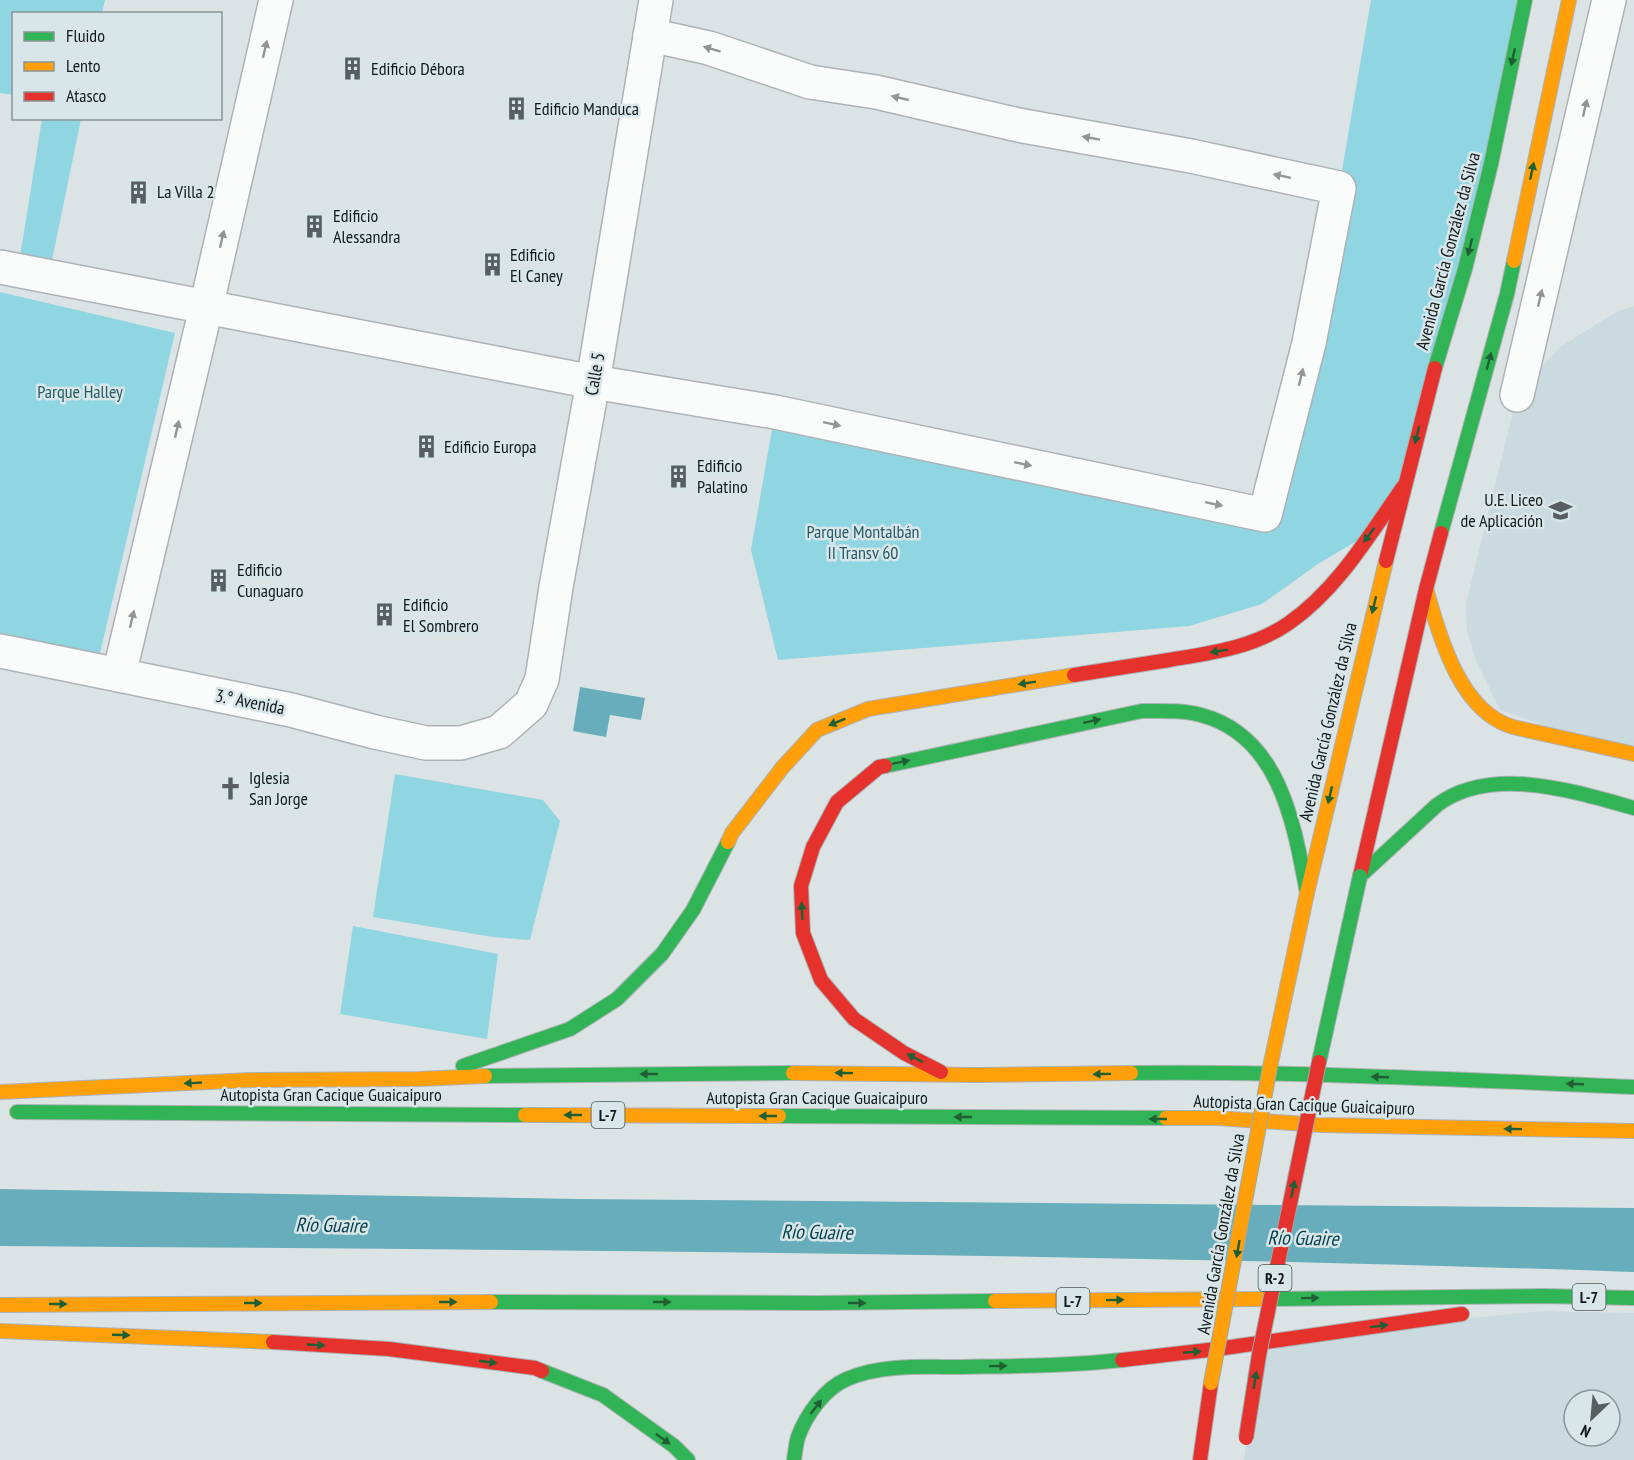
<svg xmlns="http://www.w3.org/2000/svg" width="1634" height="1460" viewBox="0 0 1634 1460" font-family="'PT Sans Narrow',sans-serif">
  <rect width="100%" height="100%" fill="#dce3e5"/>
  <g fill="#cadade" fill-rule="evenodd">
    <polygon points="1634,306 1634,757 1500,710 1476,660 1467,631 1466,604 1517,395 1560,347 1616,312"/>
    <path d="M1542,1311L1634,1313V1460H1244L1259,1355L1312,1334ZM1574,1400H1610V1436H1574Z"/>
  </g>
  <g fill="#90d5e2">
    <polygon points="0,0 105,0 102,13 14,14 13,95 0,93"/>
    <polygon points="1371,0 1525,0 1403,487 1360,539 1318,564 1262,604 1189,626 778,660 751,550 775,412 1265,515 1339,188"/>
    <polygon points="42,119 81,119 51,265 20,257"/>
    <polygon points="0,292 175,333 98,662 0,639"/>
    <polygon points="395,774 543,800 560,821 530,940 493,937 373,917"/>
    <polygon points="353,926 498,954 487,1039 340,1014"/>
  </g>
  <g fill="#67adbb">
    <polygon points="580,687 645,698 641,720 610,715 606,737 573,731"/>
    <path d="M0,1189L576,1199L1634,1208V1272C1090,1253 545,1250 0,1246Z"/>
  </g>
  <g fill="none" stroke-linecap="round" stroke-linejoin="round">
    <defs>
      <g id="street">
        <polyline points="0,267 593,382 775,412 1265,515 1309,343 1339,188 1191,156 1018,125 876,92 810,82 709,48 650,35"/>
        <polyline points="1517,395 1609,0"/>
        <polyline points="0,651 291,710 375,732 426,743 461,743 499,732 531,704 542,679 556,587 593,382 656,0"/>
        <polyline points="119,675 206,308 276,0"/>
      </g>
      <g id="fast">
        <polyline points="1435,368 1465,269 1491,164 1525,0"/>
        <polyline points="1441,533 1507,294 1514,261"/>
        <path d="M885,766L1142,711C1162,711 1182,710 1201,715C1280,736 1294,824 1307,893"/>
        <path d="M1360,876L1437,805C1492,764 1576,792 1634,808"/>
        <polyline points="463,1066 570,1029 617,999 662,954 693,910 728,842"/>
        <path d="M1131,1073C1298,1071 1466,1080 1634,1087"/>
        <polyline points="485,1076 793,1073"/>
        <polyline points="17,1112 525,1115"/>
        <polyline points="779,1116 1166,1118"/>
        <polyline points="1269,1299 1543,1296 1634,1298"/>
        <polyline points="491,1302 816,1303 995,1301"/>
        <polyline points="542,1371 603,1395 674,1446 688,1460"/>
        <path d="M794,1460C795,1453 796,1444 798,1437C806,1415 825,1388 847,1379C881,1364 924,1367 961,1367C1015,1366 1068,1366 1122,1360"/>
      </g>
      <g id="slow">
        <polyline points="1514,261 1569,0"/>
        <path d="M1426,589C1440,636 1459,711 1513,727L1634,754"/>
        <polyline points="728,842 732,833 782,768 817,730 868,709 1074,675"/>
        <polyline points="1307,893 1386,561"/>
        <polyline points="1270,1067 1307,893"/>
        <polyline points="793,1073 977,1075 1131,1073"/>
        <polyline points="0,1092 251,1080 419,1079 485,1076"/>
        <polyline points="525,1115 779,1116"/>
        <polyline points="1166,1118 1217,1118 1321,1125 1634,1131"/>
        <polyline points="995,1301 1269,1299"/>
        <polyline points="0,1305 491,1302"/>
        <polyline points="0,1331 273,1342"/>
      </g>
      <g id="jam">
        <polyline points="1386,561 1435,368"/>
        <path d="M1074,675C1106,670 1137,665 1169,660C1211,653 1253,648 1289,623C1338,589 1370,534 1403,487"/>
        <polyline points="885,766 879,767 837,802 813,847 801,886 803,933 821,980 854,1019 904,1053 941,1072"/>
        <polyline points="1360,876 1426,589 1441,533"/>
        <polyline points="273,1342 389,1349 535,1368 542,1371"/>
        <polyline points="1122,1360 1217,1349 1462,1314"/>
        <polyline points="1200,1460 1211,1383"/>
      </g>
    </defs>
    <use href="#street" stroke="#adb2b4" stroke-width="36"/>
    <use href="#fast" stroke="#adb2b4" stroke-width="16"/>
    <use href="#slow" stroke="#adb2b4" stroke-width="16"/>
    <use href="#jam" stroke="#adb2b4" stroke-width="16"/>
    <use href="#street" stroke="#fafbfb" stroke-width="33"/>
    <use href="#fast" stroke="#30b455" stroke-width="14"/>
    <use href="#slow" stroke="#ff9f0a" stroke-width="14"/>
    <use href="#jam" stroke="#e5322d" stroke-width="14"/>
    <defs>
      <polyline id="fast-bridge" points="1319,1062 1360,876"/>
      <polyline id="slow-bridge" points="1211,1383 1270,1067"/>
      <polyline id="jam-bridge" points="1246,1438 1259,1355 1319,1062"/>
    </defs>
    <use href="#fast-bridge" stroke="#99aaae" stroke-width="16" stroke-linecap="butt"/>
    <use href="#slow-bridge" stroke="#99aaae" stroke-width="16" stroke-linecap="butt"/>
    <use href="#jam-bridge" stroke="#99aaae" stroke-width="16" stroke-linecap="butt"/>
    <use href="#fast-bridge" stroke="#30b455" stroke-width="14"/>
    <use href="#slow-bridge" stroke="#ff9f0a" stroke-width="14"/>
    <use href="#jam-bridge" stroke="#e5322d" stroke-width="14"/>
  </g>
  <defs><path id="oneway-solid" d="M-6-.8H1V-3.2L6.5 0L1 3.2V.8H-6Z" transform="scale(1.5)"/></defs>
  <g fill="#929595">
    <use href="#oneway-solid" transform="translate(265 49) rotate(-77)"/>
    <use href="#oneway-solid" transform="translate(712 49) rotate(-163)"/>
    <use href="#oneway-solid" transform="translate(900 98) rotate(-167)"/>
    <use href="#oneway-solid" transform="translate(1585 108) rotate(-77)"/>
    <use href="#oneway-solid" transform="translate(1091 138) rotate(-170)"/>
    <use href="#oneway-solid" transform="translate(1282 176) rotate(-168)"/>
    <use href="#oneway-solid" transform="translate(222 239) rotate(-77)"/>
    <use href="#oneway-solid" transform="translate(1540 298) rotate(-77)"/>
    <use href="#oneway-solid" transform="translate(1301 377) rotate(-76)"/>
    <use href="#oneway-solid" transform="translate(832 424) rotate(12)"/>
    <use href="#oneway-solid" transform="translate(177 429) rotate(-77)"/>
    <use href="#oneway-solid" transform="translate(1023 464) rotate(12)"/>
    <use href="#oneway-solid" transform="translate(1214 504) rotate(12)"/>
    <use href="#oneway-solid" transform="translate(132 619) rotate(-77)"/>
  </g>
  <g fill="#205e34">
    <use href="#oneway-solid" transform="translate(1513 57) rotate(102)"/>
    <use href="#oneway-solid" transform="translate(1532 171) rotate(-78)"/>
    <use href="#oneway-solid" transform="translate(1470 247) rotate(104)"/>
    <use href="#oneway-solid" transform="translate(1489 361) rotate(-75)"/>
    <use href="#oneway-solid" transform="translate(1417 435) rotate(105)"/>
    <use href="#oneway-solid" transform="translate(1369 535) rotate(126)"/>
    <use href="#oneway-solid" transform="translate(1374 605) rotate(104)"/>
    <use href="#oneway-solid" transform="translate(1219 651) rotate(171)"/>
    <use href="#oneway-solid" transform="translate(1027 683) rotate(171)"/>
    <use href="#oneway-solid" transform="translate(1092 721) rotate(-12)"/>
    <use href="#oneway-solid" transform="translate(837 722) rotate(158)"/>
    <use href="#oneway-solid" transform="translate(901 762) rotate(-12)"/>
    <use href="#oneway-solid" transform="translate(1330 795) rotate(103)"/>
    <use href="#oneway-solid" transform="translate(802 911) rotate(-93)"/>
    <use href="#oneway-solid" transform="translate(915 1058) rotate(-153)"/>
    <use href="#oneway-solid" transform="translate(844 1073) rotate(-179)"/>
    <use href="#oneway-solid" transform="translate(649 1074) rotate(180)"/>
    <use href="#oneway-solid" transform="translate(1102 1074) rotate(179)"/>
    <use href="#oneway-solid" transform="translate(1380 1077) rotate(-178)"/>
    <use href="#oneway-solid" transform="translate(193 1083) rotate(177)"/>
    <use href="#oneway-solid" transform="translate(1575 1084) rotate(-178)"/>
    <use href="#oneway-solid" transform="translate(573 1115) rotate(-180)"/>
    <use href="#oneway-solid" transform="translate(768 1116) rotate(-180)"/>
    <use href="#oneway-solid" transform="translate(963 1117) rotate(-180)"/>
    <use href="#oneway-solid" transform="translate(1158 1119) rotate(-180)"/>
    <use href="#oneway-solid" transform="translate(1513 1129) rotate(-179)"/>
    <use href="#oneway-solid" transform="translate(1293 1189) rotate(-79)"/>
    <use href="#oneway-solid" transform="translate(1238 1249) rotate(100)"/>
    <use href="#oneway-solid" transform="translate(1310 1298) rotate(-1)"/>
    <use href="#oneway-solid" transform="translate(1115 1300) rotate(-1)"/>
    <use href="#oneway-solid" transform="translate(448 1302)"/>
    <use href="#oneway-solid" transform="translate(662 1302)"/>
    <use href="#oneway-solid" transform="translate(253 1303)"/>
    <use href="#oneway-solid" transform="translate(857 1303)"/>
    <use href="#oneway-solid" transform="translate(58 1304)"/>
    <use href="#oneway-solid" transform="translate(1379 1326) rotate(-7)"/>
    <use href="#oneway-solid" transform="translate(121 1335) rotate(2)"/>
    <use href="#oneway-solid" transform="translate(316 1345) rotate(3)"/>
    <use href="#oneway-solid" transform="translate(1192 1352) rotate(-5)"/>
    <use href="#oneway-solid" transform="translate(488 1362) rotate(8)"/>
    <use href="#oneway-solid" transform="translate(998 1366) rotate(-1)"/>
    <use href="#oneway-solid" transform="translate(1255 1380) rotate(-81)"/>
    <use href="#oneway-solid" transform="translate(816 1407) rotate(-52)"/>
    <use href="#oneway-solid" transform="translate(663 1439) rotate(36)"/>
  </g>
  <defs>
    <symbol id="building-bare" viewBox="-9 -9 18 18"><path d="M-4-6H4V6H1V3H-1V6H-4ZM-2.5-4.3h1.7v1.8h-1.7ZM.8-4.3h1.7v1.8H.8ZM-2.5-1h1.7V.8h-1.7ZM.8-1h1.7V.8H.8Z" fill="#595f60" stroke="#d8e6e9" stroke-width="2.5" paint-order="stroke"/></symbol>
    <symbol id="school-bare" viewBox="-9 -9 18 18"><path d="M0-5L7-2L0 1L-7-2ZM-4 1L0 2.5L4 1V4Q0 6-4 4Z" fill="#595f60" stroke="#d8e6e9" stroke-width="2.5" paint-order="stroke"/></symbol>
    <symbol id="church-bare" viewBox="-9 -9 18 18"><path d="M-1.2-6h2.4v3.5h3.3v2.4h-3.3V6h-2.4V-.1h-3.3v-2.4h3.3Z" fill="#595f60" stroke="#d8e6e9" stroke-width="2.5" paint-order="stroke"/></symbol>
  </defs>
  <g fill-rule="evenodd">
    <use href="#building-bare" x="336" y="52" width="33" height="33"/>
    <use href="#building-bare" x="500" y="92" width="33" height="33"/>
    <use href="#building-bare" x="122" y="176" width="33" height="33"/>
    <use href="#building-bare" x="298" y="210" width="33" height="33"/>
    <use href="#building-bare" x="476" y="248" width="33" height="33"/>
    <use href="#building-bare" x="410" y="430" width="33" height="33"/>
    <use href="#building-bare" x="662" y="460" width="33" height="33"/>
    <use href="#school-bare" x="1544" y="494" width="33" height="33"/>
    <use href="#building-bare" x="202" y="564" width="33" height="33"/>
    <use href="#building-bare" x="368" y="598" width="33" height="33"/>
    <use href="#church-bare" x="214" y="772" width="33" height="33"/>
  </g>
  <g text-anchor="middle" stroke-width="5" stroke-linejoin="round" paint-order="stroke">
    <g fill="#d8e6e9" stroke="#4e5657" stroke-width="1.5">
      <rect x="591.5" y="1102" width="33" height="26" rx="4.5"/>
      <rect x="1258.5" y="1265" width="33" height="26" rx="4.5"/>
      <rect x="1572.5" y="1284" width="33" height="26" rx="4.5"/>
      <rect x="1056.5" y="1288" width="33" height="26" rx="4.5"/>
    </g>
    <g font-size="16" font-weight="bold" fill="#131819">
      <text x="608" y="1121">L-7</text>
      <text x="1275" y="1284">R-2</text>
      <text x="1589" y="1303">L-7</text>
      <text x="1073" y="1307">L-7</text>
    </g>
    <g font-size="18" fill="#131819" stroke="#d8e6e9" text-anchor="start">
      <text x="371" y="75">Edificio Débora</text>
      <text x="534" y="115">Edificio Manduca</text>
      <text x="157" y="198">La Villa 2</text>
      <text x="333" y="222">Edificio<tspan x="333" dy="21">Alessandra</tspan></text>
      <text x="510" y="261">Edificio<tspan x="510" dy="21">El Caney</tspan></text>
      <text x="444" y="453">Edificio Europa</text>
      <text x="697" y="472">Edificio<tspan x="697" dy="21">Palatino</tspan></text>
      <text x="1543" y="506" text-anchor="end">U.E. Liceo<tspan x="1543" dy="21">de Aplicación</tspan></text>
      <text x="237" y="576">Edificio<tspan x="237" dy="21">Cunaguaro</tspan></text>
      <text x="403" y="611">Edificio<tspan x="403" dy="21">El Sombrero</tspan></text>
      <text x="249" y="784">Iglesia<tspan x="249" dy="21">San Jorge</tspan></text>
    </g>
    <g font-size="18" fill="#131819" stroke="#d8e6e9">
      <text transform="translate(1448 251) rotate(-75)" y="6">Avenida García González da Silva</text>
      <text transform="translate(595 374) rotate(-80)" y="6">Calle 5</text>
      <text transform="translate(250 702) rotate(11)" y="6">3.° Avenida</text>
      <text transform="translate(1328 722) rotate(-77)" y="6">Avenida García González da Silva</text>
      <text x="331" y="1101">Autopista Gran Cacique Guaicaipuro</text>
      <text x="817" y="1104">Autopista Gran Cacique Guaicaipuro</text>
      <text transform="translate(1304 1105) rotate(2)" y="6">Autopista Gran Cacique Guaicaipuro</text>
      <text transform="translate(1221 1234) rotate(-80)" y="6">Avenida García González da Silva</text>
    </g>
    <g font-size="18" fill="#275b66" stroke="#d8e6e9">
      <text x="80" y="398">Parque Halley</text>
      <text x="863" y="538">Parque Montalbán<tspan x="863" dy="21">II Transv 60</tspan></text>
    </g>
    <g font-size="20" font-style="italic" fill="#05414c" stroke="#d8e6e9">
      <text transform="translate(331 1225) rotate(1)" y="7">Río Guaire</text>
      <text transform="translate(817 1232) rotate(1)" y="7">Río Guaire</text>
      <text transform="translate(1303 1238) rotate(1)" y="7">Río Guaire</text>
    </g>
  </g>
  <rect x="12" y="12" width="210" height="108" fill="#d8e6e9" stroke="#899496" stroke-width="1.5"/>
  <rect x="24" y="32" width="30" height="9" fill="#30b455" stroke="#899496" stroke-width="1.5"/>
  <text x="66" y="42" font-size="18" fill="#131819">Fluido</text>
  <rect x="24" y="62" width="30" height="9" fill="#ff9f0a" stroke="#899496" stroke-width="1.5"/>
  <text x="66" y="72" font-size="18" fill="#131819">Lento</text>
  <rect x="24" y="92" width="30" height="9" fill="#e5322d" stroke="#899496" stroke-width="1.5"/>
  <text x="66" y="102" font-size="18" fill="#131819">Atasco</text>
  <g transform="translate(1592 1418) rotate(206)"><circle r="28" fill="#d8e6e9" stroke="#899496" stroke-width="1.5"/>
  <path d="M0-4.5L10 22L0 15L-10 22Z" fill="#595f60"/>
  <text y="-9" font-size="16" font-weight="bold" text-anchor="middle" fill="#131819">N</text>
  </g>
</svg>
